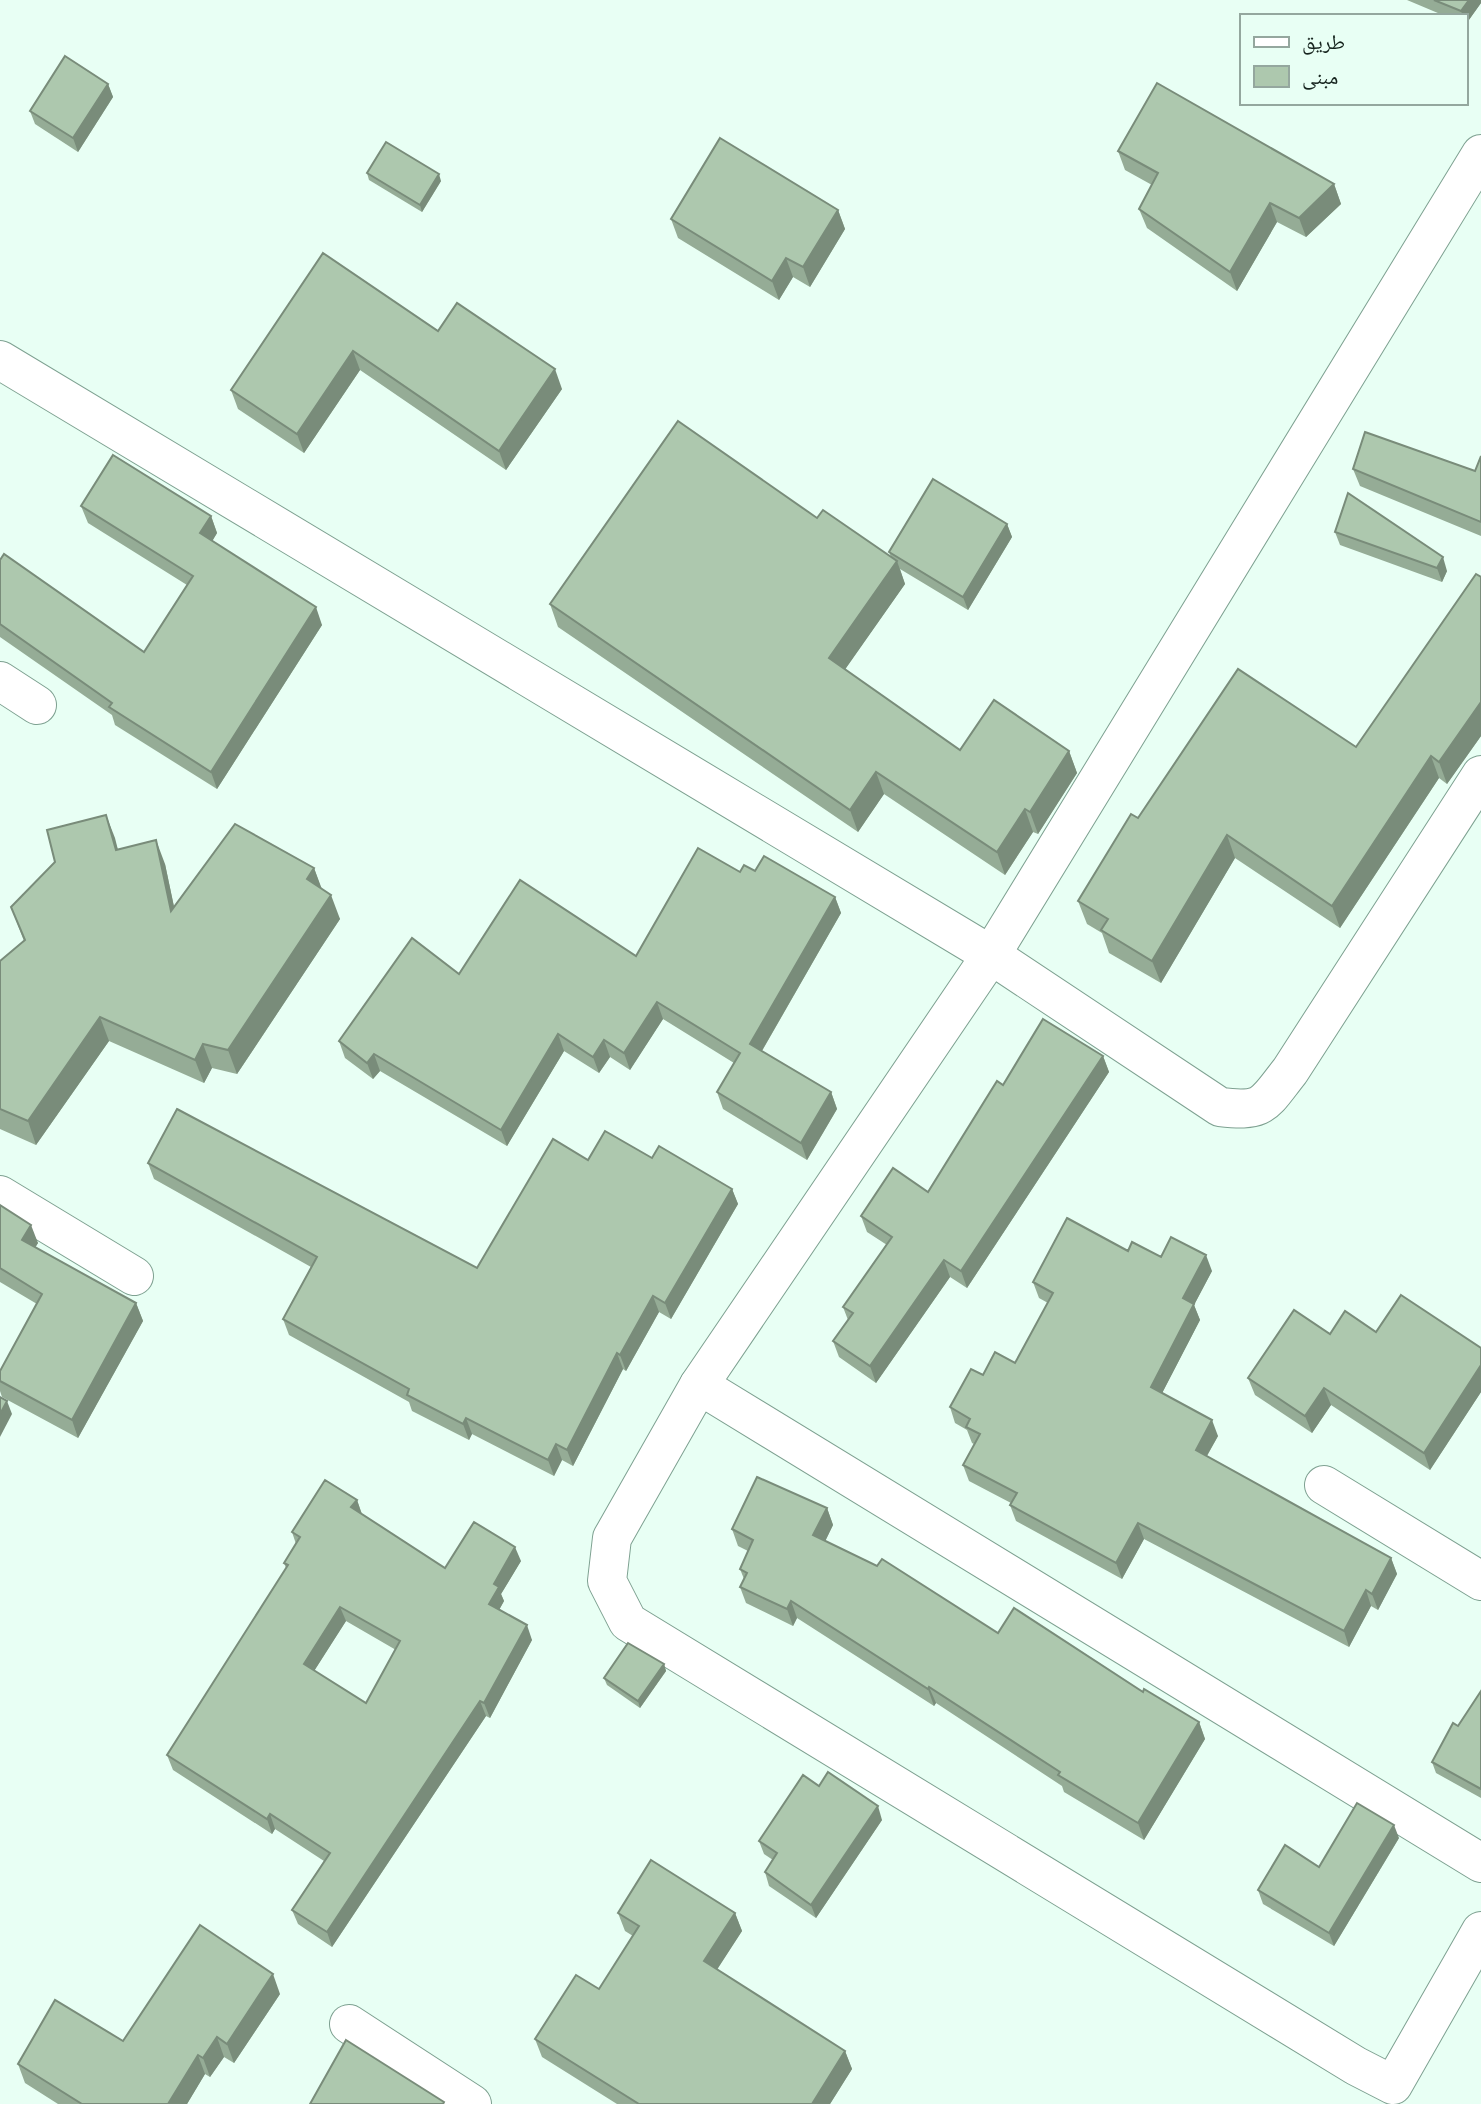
<svg xmlns="http://www.w3.org/2000/svg" width="1481" height="2104" viewBox="0 0 1481 2104" font-family="'Fira Sans','Noto Naskh Arabic',sans-serif">
  <rect width="100%" height="100%" fill="#e8fff4"/>
  <g fill="none" stroke-linecap="round" stroke-linejoin="round">
    <defs>
      <g id="minor">
        <polyline points="1481,154 991,955 699,1385 612,1538 607,1581 628,1622 1356,2066 1393,2085 1481,1931"/>
        <path d="M0,360L991,955L1220,1107C1265,1112 1263,1105 1290,1071L1481,775"/>
        <polyline points="0,681 37,705"/>
        <polyline points="0,1195 134,1276"/>
        <polyline points="699,1385 1481,1863"/>
        <polyline points="1324,1485 1481,1581"/>
        <polyline points="349,2024 472,2104"/>
      </g>
    </defs>
    <use href="#minor" stroke="#7ea191" stroke-width="40"/>
    <use href="#minor" stroke="#fff" stroke-width="38"/>
  </g>
  <g fill="#95ac96" fill-rule="evenodd">
    <polygon points="1407,0 1481,0 1481,3 1466,24 1465,16 1445,16"/>
    <polygon points="108,84 113,97 78,152 35,124 30,111"/>
    <polygon points="1118,151 1334,184 1341,204 1306,237 1277,222 1237,291 1147,228 1139,209 1152,185 1125,170"/>
    <polygon points="367,173 441,181 422,212 369,180"/>
    <polygon points="838,210 845,229 810,287 793,277 779,300 678,238 671,219"/>
    <polygon points="323,253 438,331 562,389 506,470 360,370 304,453 238,409 231,390"/>
    <polygon points="1481,456 1481,536 1360,486 1353,469 1475,471"/>
    <polygon points="81,506 211,516 217,533 212,541 322,625 217,789 115,725 112,715 0,637 0,560 144,652 187,585 88,523"/>
    <polygon points="817,518 891,557 889,552 1007,524 1012,537 968,610 900,569 905,584 845,669 960,750 1069,751 1077,773 1038,834 1033,832 1005,875 884,794 858,832 558,627 550,604"/>
    <polygon points="1335,532 1447,571 1442,582 1340,545"/>
    <polygon points="1481,577 1481,736 1447,784 1439,778 1340,928 1235,858 1161,983 1109,953 1102,933 1087,924 1078,901 1138,818 1356,747"/>
    <polygon points="106,815 118,850 165,864 174,907 314,868 321,888 340,919 237,1074 212,1068 204,1083 109,1041 36,1145 0,1129 0,961 24,941 11,907"/>
    <polygon points="755,871 835,897 841,913 762,1051 831,1092 837,1109 807,1160 723,1109 717,1092 734,1063 663,1019 630,1070 610,1057 599,1073 564,1051 507,1146 380,1071 373,1079 345,1058 339,1041 459,974 636,956 740,872"/>
    <polygon points="1103,1056 1109,1072 967,1288 950,1277 876,1383 839,1357 833,1341 848,1320 843,1307 887,1245 867,1232 861,1216 928,1192 1003,1085"/>
    <polygon points="652,1158 732,1189 738,1204 671,1319 659,1312 626,1371 623,1369 573,1466 562,1460 554,1476 472,1434 469,1440 412,1411 409,1402 289,1335 283,1319 311,1267 154,1179 148,1163 477,1268 588,1160"/>
    <polygon points="0,1205 38,1243 35,1247 136,1303 143,1321 78,1438 2,1397 0,1391 0,1371 37,1304 0,1282"/>
    <polygon points="1128,1251 1161,1257 1212,1271 1194,1305 1200,1320 1162,1393 1218,1436 1207,1456 1391,1558 1397,1574 1378,1610 1371,1606 1349,1647 1144,1539 1122,1579 1016,1521 1010,1505 1011,1503 969,1481 963,1465 974,1444 972,1443 967,1430 955,1423 950,1407 983,1375 1015,1363 1048,1303 1039,1298 1033,1282"/>
    <polygon points="1376,1332 1481,1348 1481,1392 1430,1470 1331,1405 1312,1433 1255,1395 1248,1378 1330,1334"/>
    <path d="M357,1500L362,1514L445,1568L521,1561L501,1594L504,1601L499,1610L532,1640L490,1718L486,1716L332,1947L298,1924L292,1910L324,1861L275,1829L272,1834L173,1770L167,1755L286,1568L284,1563L296,1544L292,1532ZM346,1621L396,1650L366,1703L314,1671Z"/>
    <polygon points="827,1508 833,1525 825,1541 998,1633 1143,1692 1199,1722 1205,1739 1144,1840 1064,1792 1062,1786 936,1703 934,1706 797,1618 793,1626 746,1603 740,1587 744,1579 740,1569 748,1551 738,1546 732,1529"/>
    <polygon points="664,1664 666,1671 640,1708 607,1685 604,1678"/>
    <polygon points="1481,1691 1481,1798 1436,1773 1432,1762 1458,1726"/>
    <polygon points="819,1786 882,1820 816,1918 769,1886 765,1872 773,1860 764,1854 759,1841"/>
    <polygon points="1399,1838 1334,1946 1263,1904 1258,1890"/>
    <polygon points="618,1913 735,1913 742,1931 717,1969 845,2051 852,2069 830,2104 617,2104 542,2057 535,2039 599,1989 633,1936 625,1931"/>
    <polygon points="280,1994 234,2063 224,2057 210,2077 205,2074 187,2104 58,2104 25,2083 18,2064 123,2041"/>
  </g>
  <g fill="#798c7a">
    <polygon points="1469,0 1481,0 1481,3 1466,24 1465,16 1463,16 1461,11"/>
    <polygon points="108,84 113,97 78,152 73,138"/>
    <polygon points="439,174 441,181 422,212 420,205"/>
    <polygon points="1334,184 1341,204 1306,237 1299,218"/>
    <polygon points="1270,203 1277,222 1237,291 1230,272"/>
    <polygon points="838,210 845,229 810,287 803,267"/>
    <polygon points="786,258 793,277 779,300 772,281"/>
    <polygon points="353,351 360,370 304,453 297,434"/>
    <polygon points="555,369 562,389 506,470 499,451"/>
    <polygon points="211,516 217,533 207,550 200,533"/>
    <polygon points="1007,524 1012,537 968,610 963,597"/>
    <polygon points="1443,557 1447,571 1442,582 1437,568"/>
    <polygon points="897,561 905,584 837,681 829,658"/>
    <polygon points="316,607 322,625 217,789 211,772"/>
    <polygon points="1481,702 1481,736 1447,784 1439,762"/>
    <polygon points="1069,751 1077,773 1038,834 1030,812"/>
    <polygon points="1431,756 1439,778 1340,928 1332,906"/>
    <polygon points="876,772 884,794 858,832 850,810"/>
    <polygon points="1025,809 1033,832 1005,875 997,852"/>
    <polygon points="106,815 115,838 124,874 116,850"/>
    <polygon points="1227,835 1235,858 1161,983 1152,961"/>
    <polygon points="156,840 165,864 180,935 171,911"/>
    <polygon points="314,868 323,892 307,879"/>
    <polygon points="331,895 340,919 237,1074 228,1050"/>
    <polygon points="835,897 841,913 756,1061 750,1044"/>
    <polygon points="657,1002 663,1019 630,1070 624,1053"/>
    <polygon points="100,1017 109,1041 36,1145 28,1121"/>
    <polygon points="558,1034 564,1051 507,1146 501,1130"/>
    <polygon points="604,1040 610,1057 599,1073 593,1057"/>
    <polygon points="203,1044 212,1068 204,1083 195,1060"/>
    <polygon points="374,1054 380,1071 373,1079 367,1063"/>
    <polygon points="1103,1056 1109,1072 967,1288 961,1271"/>
    <polygon points="831,1092 837,1109 807,1160 801,1143"/>
    <polygon points="732,1189 738,1204 671,1319 665,1303"/>
    <polygon points="31,1225 38,1243 29,1258 22,1240"/>
    <polygon points="1206,1255 1212,1271 1194,1305 1200,1320 1157,1403 1151,1387 1183,1298"/>
    <polygon points="944,1260 950,1277 876,1383 870,1366"/>
    <polygon points="653,1296 659,1312 626,1371 620,1355"/>
    <polygon points="136,1303 143,1321 78,1438 72,1420"/>
    <polygon points="617,1353 623,1369 573,1466 567,1450"/>
    <polygon points="1481,1365 1481,1392 1430,1470 1424,1453"/>
    <polygon points="1324,1388 1331,1405 1312,1433 1305,1416"/>
    <polygon points="7,1401 12,1414 0,1437 0,1414"/>
    <polygon points="466,1418 472,1434 469,1440 463,1424"/>
    <polygon points="1212,1420 1218,1436 1201,1466 1196,1450"/>
    <polygon points="556,1444 562,1460 554,1476 548,1460"/>
    <polygon points="357,1500 362,1515 351,1507"/>
    <polygon points="827,1508 833,1525 820,1552 813,1535"/>
    <polygon points="1138,1523 1144,1539 1122,1579 1116,1563"/>
    <polygon points="515,1547 521,1561 501,1594 504,1601 494,1619 489,1604 494,1584"/>
    <polygon points="1391,1558 1397,1574 1378,1610 1372,1594"/>
    <polygon points="1366,1590 1371,1606 1349,1647 1344,1631"/>
    <polygon points="791,1601 797,1618 793,1626 787,1609"/>
    <polygon points="340,1607 346,1621 309,1679 304,1664"/>
    <polygon points="527,1625 532,1640 490,1718 484,1703"/>
    <polygon points="664,1664 666,1671 640,1708 638,1701"/>
    <polygon points="929,1687 936,1703 934,1706 928,1689"/>
    <polygon points="480,1701 486,1716 332,1947 327,1932"/>
    <polygon points="1199,1722 1205,1739 1144,1840 1138,1823"/>
    <polygon points="878,1806 882,1820 816,1918 811,1905"/>
    <polygon points="270,1814 275,1829 272,1834 267,1819"/>
    <polygon points="1394,1825 1399,1838 1334,1946 1329,1933"/>
    <polygon points="735,1913 742,1931 711,1979 704,1961"/>
    <polygon points="273,1974 280,1994 234,2063 227,2044"/>
    <polygon points="217,2037 224,2057 210,2077 203,2058"/>
    <polygon points="845,2051 852,2069 830,2104 812,2104"/>
    <polygon points="198,2055 205,2074 187,2104 168,2104"/>
  </g>
  <g fill="#adc8ae" stroke="#798c7a" stroke-width="2" fill-rule="evenodd">
    <polygon points="1434,0 1469,0 1461,11"/>
    <polygon points="65,56 108,84 73,138 30,111"/>
    <polygon points="1157,83 1334,184 1299,218 1270,203 1230,272 1139,209 1158,173 1118,151"/>
    <polygon points="720,138 838,210 803,267 786,258 772,281 671,219"/>
    <polygon points="386,142 439,174 420,205 367,173"/>
    <polygon points="323,253 438,331 457,303 555,369 499,451 353,351 297,434 231,390"/>
    <polygon points="678,421 817,518 823,510 897,561 829,658 960,750 994,700 1069,751 1030,812 1025,809 997,852 876,772 850,810 550,604"/>
    <polygon points="1365,432 1475,471 1481,456 1481,522 1353,469"/>
    <polygon points="113,455 211,516 200,533 316,607 211,772 109,707 112,703 0,624 0,560 4,554 144,652 193,576 81,506"/>
    <polygon points="933,479 1007,524 963,597 889,552"/>
    <polygon points="1348,493 1443,557 1437,568 1335,532"/>
    <polygon points="1476,574 1481,577 1481,702 1439,762 1431,756 1332,906 1227,835 1152,961 1101,930 1108,919 1078,901 1131,814 1138,818 1238,669 1356,747"/>
    <polygon points="106,815 116,850 156,840 171,911 235,824 314,868 307,879 331,895 228,1050 203,1044 195,1060 100,1017 28,1121 0,1109 0,961 25,940 11,907 55,862 47,830"/>
    <polygon points="698,848 740,872 744,865 755,871 764,856 835,897 750,1044 831,1092 801,1143 717,1092 740,1053 657,1002 624,1053 604,1040 593,1057 558,1034 501,1130 374,1054 367,1063 339,1041 412,938 459,974 520,880 636,956"/>
    <polygon points="1043,1019 1103,1056 961,1271 944,1260 870,1366 833,1341 853,1313 843,1307 892,1237 861,1216 893,1168 928,1192 997,1081 1003,1085"/>
    <polygon points="177,1109 477,1268 553,1139 588,1160 605,1131 652,1158 659,1146 732,1189 665,1303 653,1296 620,1355 617,1353 567,1450 556,1444 548,1460 466,1418 463,1424 407,1395 409,1389 283,1319 317,1257 148,1163"/>
    <polygon points="0,1205 31,1225 22,1240 136,1303 72,1420 0,1381 0,1371 42,1294 0,1268"/>
    <polygon points="1067,1218 1128,1251 1132,1242 1161,1257 1171,1237 1206,1255 1183,1298 1194,1304 1151,1387 1212,1420 1196,1450 1391,1558 1372,1594 1366,1590 1344,1631 1138,1523 1116,1563 1010,1505 1017,1493 963,1465 980,1434 966,1427 970,1419 950,1407 971,1369 983,1375 995,1352 1015,1363 1053,1293 1033,1282"/>
    <polygon points="1401,1295 1481,1348 1481,1365 1424,1453 1324,1388 1305,1416 1248,1378 1294,1310 1330,1334 1345,1311 1376,1332"/>
    <polygon points="0,1397 7,1401 0,1414"/>
    <polygon points="757,1477 827,1508 813,1535 877,1566 882,1559 998,1633 1014,1608 1143,1692 1144,1689 1199,1722 1138,1823 1058,1775 1060,1772 929,1687 928,1689 791,1601 787,1609 740,1587 747,1573 740,1569 753,1540 732,1529"/>
    <path d="M325,1480L357,1500L351,1507L445,1568L474,1522L515,1547L494,1584L499,1587L489,1604L527,1625L484,1703L480,1701L327,1932L292,1910L330,1853L270,1814L267,1819L167,1755L288,1565L284,1563L300,1537L292,1532ZM340,1607L400,1641L366,1703L304,1664Z"/>
    <polygon points="628,1643 664,1664 638,1701 604,1678"/>
    <polygon points="1481,1691 1481,1789 1432,1762 1453,1723 1458,1726"/>
    <polygon points="828,1772 878,1806 811,1905 765,1872 777,1853 759,1841 803,1775 819,1786"/>
    <polygon points="1357,1803 1394,1825 1329,1933 1258,1890 1285,1845 1319,1867"/>
    <polygon points="651,1860 735,1913 704,1961 845,2051 812,2104 639,2104 535,2039 576,1975 599,1989 639,1926 618,1913"/>
    <polygon points="200,1925 273,1974 227,2044 217,2037 203,2058 198,2055 168,2104 82,2104 18,2064 55,2000 123,2041"/>
    <polygon points="346,2040 444,2102 443,2104 310,2104"/>
  </g>
  <rect x="1240" y="14" width="228" height="91" fill="#e8fff4" stroke="#94a79e" stroke-width="2"/>
  <rect x="1254" y="37" width="35" height="10" fill="#ffffff" stroke="#94a79e" stroke-width="2"/>
  <text x="1302" y="49" font-size="21" fill="#16241e">طريق</text>
  <rect x="1254" y="66" width="35" height="21" fill="#adc8ae" stroke="#94a79e" stroke-width="2"/>
  <text x="1302" y="84" font-size="21" fill="#16241e">مبنى</text>
</svg>
